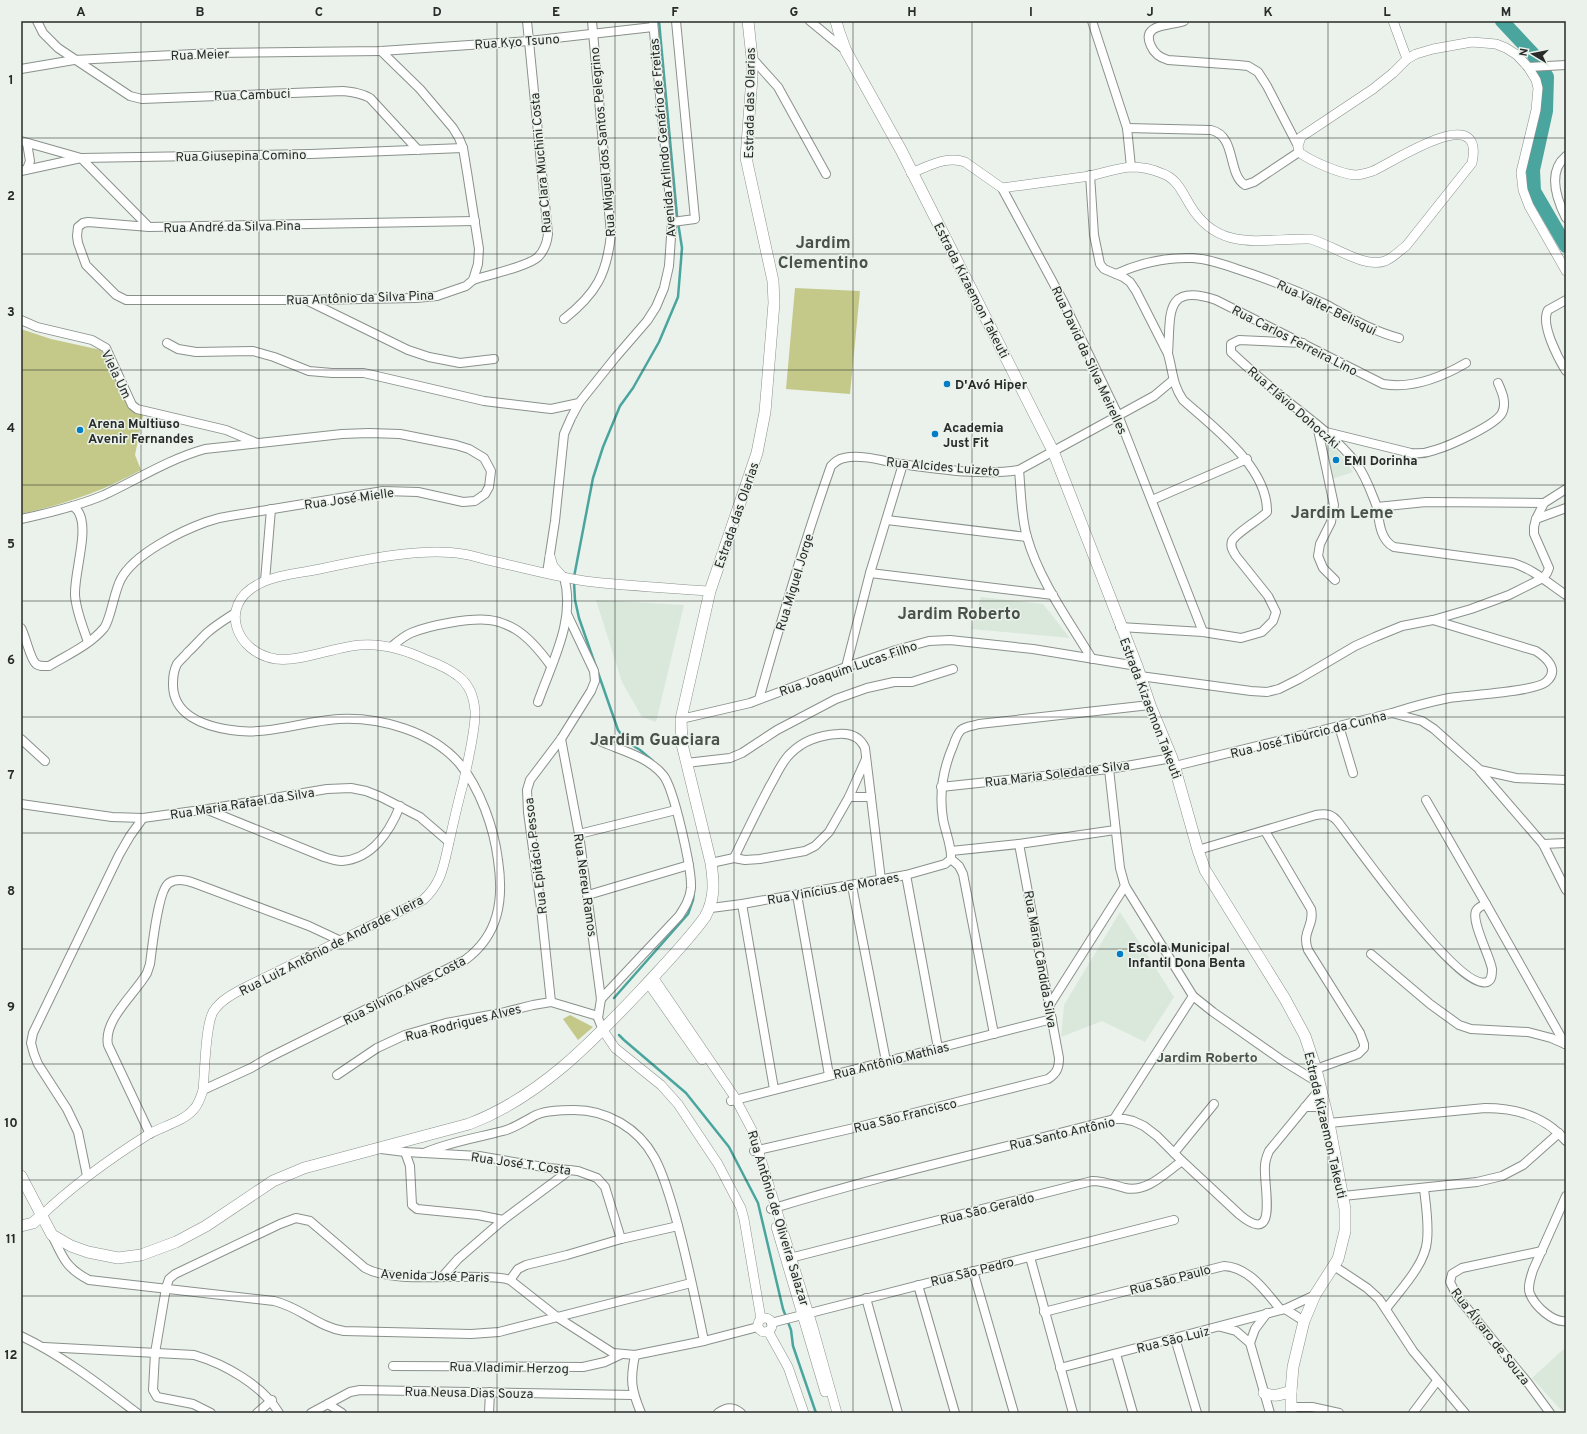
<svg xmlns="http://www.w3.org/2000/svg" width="1587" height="1434" viewBox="0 0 1587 1434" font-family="Overpass,sans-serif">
  <rect width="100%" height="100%" fill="#eaf2eb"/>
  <g fill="#dae8dc">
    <polygon points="1326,448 1335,448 1353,472 1332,479"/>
    <polygon points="981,597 1043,604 1070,638 971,629"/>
    <polygon points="596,600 684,605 656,722 642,717 622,682"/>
    <polygon points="1120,912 1174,997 1145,1042 1102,1021 1061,1037 1064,1005"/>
    <polygon points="1566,1347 1566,1410 1561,1410 1532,1378"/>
  </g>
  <g fill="#c4c989">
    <polygon points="795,288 860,291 850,394 786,389"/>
    <path d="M21,329L51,339L101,350L128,406L131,410L143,415L135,455L141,470C101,492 65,504 21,514Z"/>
    <polygon points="570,1015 593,1027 578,1040 563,1019"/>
  </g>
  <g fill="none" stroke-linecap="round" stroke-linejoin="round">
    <g stroke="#4aa59e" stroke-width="2.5">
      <polyline points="574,577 593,478 603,447 620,406 633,388 659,342 678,297 682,248 677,216 659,21"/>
      <polyline points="574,582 575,600 579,618 618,730 627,742 640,750 653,761"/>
      <polyline points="614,998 688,914 693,900 694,891"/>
      <polyline points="619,1035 624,1040 686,1093 729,1147 758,1203 783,1309 791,1330 793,1346 816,1413"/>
    </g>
    <polyline stroke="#4aa59e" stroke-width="14" points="1502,21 1533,54 1547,77 1546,111 1533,170 1534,191 1566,246"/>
    <defs>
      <g id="minor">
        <path d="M37,21L43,33L58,48L130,96L142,99L343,91C353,92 361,93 370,98L418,150"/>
        <polyline points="810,21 845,50"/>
        <polyline points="1092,21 1127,128 1131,167"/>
        <path d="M1184,21C1171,26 1140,23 1151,46C1154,53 1161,58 1168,60L1238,65L1248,66L1258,72L1267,86L1298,146"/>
        <polyline points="752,58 778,87 826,174"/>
        <polyline points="1528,67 1566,65"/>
        <polyline points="21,69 74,60 214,53 381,51 529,41 653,27"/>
        <path d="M1127,128L1211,130C1237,136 1227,174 1245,185L1254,182L1299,152"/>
        <polyline points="21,141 81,158 149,227 475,221"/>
        <path d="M1566,156C1547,172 1557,200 1566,218"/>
        <polyline points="27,169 30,161 27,143"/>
        <polyline points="21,171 81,158 311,154 463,148"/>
        <path d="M1090,175L1094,235L1100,264L1104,269L1123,277L1130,282L1136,291L1168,354C1173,371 1172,384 1183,400C1213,427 1268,467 1267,512C1259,520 1236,533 1232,541C1230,547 1233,551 1236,556L1268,596L1276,612L1273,621L1262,632L1241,638L1203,632L1120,627"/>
        <polyline points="1002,188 1063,301 1118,415 1203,632"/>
        <polyline points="672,222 695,219 676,21"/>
        <polyline points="149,227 88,222 83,223 78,227 77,236 78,243 86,265 116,295 126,300 307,300 416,298 437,296 466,286 473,280 478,264 479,249 467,172 463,148 459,138 453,128 420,89 381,51"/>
        <path d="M1116,274C1140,263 1166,257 1193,258C1208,259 1223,264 1237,269C1268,279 1296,290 1325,304C1349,317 1372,331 1399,338"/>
        <path d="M473,280C488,275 529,266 538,257C545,250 547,243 548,234L527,21"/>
        <path d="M1566,300L1548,310C1540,324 1558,358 1566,371"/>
        <polyline points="308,301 408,350 429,357 460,363 494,359"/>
        <path d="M564,319C596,294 607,274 611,234L592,21"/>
        <polyline points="21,320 37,327 92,340 106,348 132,405 137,409 226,430 257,443"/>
        <polyline points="167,343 178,349 196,352 253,351 274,357 309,371 332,373 364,373 484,401 551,409 579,403 615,358 647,321 656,307 664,288 669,266 672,222 653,21"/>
        <path d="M1303,343L1239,340L1231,344V352C1250,370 1270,387 1291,404C1314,422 1338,440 1356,463C1366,476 1371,492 1377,507L1426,502L1544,503"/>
        <path d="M1168,353C1171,316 1163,282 1216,300L1383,384C1411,389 1442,377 1466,363"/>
        <polyline points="1317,425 1334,505 1331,522 1320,544 1318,556 1323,568 1335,580"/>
        <path d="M1326,432L1411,453C1419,454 1427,453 1435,450C1449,446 1496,425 1502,413C1507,403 1502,392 1498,383"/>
        <path d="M1019,470C1021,491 1021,517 1027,537C1039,580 1069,621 1092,659"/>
        <polyline points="1152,500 1247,459"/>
        <path d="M73,506C75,508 78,510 79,513C89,531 74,573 75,595C76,611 83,627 88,642"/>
        <path d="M1377,507C1379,521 1380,540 1394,547L1513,563C1533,569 1548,583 1566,595"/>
        <path d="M21,519C49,513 78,506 104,495C138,479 169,459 205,449L342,434L369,433L400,434L456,445L469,449L484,458L491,471L489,487L485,494L475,501L463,502L418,492L383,491L230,516C222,517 214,519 206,522C181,531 134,554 121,579C114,591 111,619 104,628C90,645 67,655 49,666C44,666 40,667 36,664C30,659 26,637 21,628"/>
        <polyline points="1536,519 1566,508"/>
        <polyline points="887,520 1027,537"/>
        <polyline points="547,573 555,521 564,434 571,418 579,403"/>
        <polyline points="870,573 1053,595"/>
        <polyline points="265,581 271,509"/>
        <path d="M391,647C397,642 404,636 411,633C430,625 469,618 489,620C498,621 508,625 515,629C530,638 541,652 551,666"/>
        <polyline points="846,667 870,573 903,464"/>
        <polyline points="1140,676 1251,691 1267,692 1279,689 1299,679 1355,646 1375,637 1402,626 1433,620 1471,609 1509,595 1543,578 1547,573 1549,568 1534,534 1534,527 1536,519 1544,503 1566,489"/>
        <path d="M759,699C781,621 804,542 831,466C835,462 838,459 844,458C862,454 883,461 901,464C938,469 982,476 1019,470L1154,396L1173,380"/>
        <path d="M538,702C552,662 576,620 564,577"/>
        <path d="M1392,713C1411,707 1429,702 1449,698C1468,695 1534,692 1546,682C1560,670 1547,658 1536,651L1433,620"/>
        <polyline points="681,719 750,703 846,667 896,650 929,641 950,640 1033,649 1137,666"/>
        <polyline points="1339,726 1353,773"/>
        <polyline points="21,739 45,761"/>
        <polyline points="561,739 579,834 601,999 598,1018 603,1030"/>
        <polyline points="686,763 730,758 742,753 777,730 836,699 867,688 894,682 912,682 953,669"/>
        <polyline points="1175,766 1392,713 1422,721 1434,729 1480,770 1516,778 1566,780"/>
        <polyline points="1109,769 1120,868 1125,886 1193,996 1213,1012 1283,1061 1319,1083"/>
        <polyline points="1480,771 1543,844 1566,890"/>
        <polyline points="941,787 1109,769 1172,758"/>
        <polyline points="849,797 871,797"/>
        <polyline points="1426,800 1486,904"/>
        <polyline points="21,804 112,817 143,818 208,809 327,789 351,788 366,791 381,797 420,817 449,842"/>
        <path d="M208,810L324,857C330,859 336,861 342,861C372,859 390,831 400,806"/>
        <path d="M1265,831L1311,909C1315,926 1301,931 1308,950L1360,1033L1364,1044V1048L1358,1054L1316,1069"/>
        <polyline points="579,834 676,810"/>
        <polyline points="1543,844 1566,843"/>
        <path d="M1198,850L1316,815C1326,813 1332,814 1339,823C1357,847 1460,992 1487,982C1492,980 1492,974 1492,969C1490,956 1471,922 1476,911C1478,907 1482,906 1486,904L1565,1044"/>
        <polyline points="951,851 1019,844 1115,830"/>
        <path d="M734,858C746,833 758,808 771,784C777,774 782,761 791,753C803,741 820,735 838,734C850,733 860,737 865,748L881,880"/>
        <path d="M951,859C952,847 945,831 943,819C939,794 943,769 953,746C955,740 957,734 961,730C966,726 973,726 979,724L1150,705"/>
        <polyline points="951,859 959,866 963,874 994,1034"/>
        <polyline points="711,863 734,858 745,860 760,859 805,851 815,846 829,832 849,797 866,759"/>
        <polyline points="906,875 938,1048"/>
        <polyline points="852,886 886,1061"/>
        <polyline points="588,895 689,865"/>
        <polyline points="797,895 829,1075"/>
        <polyline points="742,904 774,1089"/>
        <polyline points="711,908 742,904 906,875 945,864 951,859"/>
        <polyline points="1371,954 1430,1004 1459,1025 1471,1029 1528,1032 1551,1038 1565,1044"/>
        <path d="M601,999L679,916C685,907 690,899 691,888C692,870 674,788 663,775C648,757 623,751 602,742"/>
        <polyline points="551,1002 541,908 528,812 527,790 530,780 561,739 591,691 595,681 594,671 567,614"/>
        <polyline points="1049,1006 1125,886"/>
        <polyline points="337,1075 377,1048 405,1035 446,1023 501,1013 533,1005 551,1002 598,1016"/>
        <path d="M203,1090L251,1068L268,1058L465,960C499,935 504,900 498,860C494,828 480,788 459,763C431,731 380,717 339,719C303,721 267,736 231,730C204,726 172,715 173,683C173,676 174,670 177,664C180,660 185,656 188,652C195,646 201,638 208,632C216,625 226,619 235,613"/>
        <polyline points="731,1101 1052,1019"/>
        <polyline points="1305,1107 1316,1107 1326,1110"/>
        <polyline points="1114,1119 1193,996"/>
        <path d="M1329,1123L1485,1108C1517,1108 1545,1116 1566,1141"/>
        <path d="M150,1134L108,1045C103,1020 135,994 147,973L150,964C152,949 158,890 169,883C177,878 186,880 194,883L309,926L341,941"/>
        <polyline points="381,1149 405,1152 479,1156 549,1168 578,1171 597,1178 605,1187 621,1239"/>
        <path d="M754,1151L854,1128L1048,1079C1057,1073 1059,1068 1059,1058L1019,844"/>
        <polyline points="405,1152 410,1166 412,1205 417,1209 478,1215 503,1220"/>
        <path d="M424,1153C449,1142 476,1138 503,1131C515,1128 524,1121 536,1115C547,1110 562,1110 574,1110C607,1110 638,1128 654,1157C663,1173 668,1191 673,1208C686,1252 695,1297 704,1341"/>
        <polyline points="1174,1153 1214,1104"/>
        <polyline points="87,1176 78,1132 67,1109 38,1064 34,1054 31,1043 33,1033 119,855 130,836 143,818"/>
        <polyline points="1343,1196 1477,1182 1502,1176 1523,1165 1559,1133"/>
        <path d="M1566,1196L1533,1270C1531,1277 1527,1287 1530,1294C1535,1306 1553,1323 1566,1321"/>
        <path d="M771,1209C884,1174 1000,1149 1114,1119H1124L1133,1121L1144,1126L1157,1136L1182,1161L1240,1215C1280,1248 1263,1185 1265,1166C1265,1160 1267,1156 1269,1151L1320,1089"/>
        <path d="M52,1235C63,1258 66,1268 89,1280L274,1301C300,1307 318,1327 344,1331L471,1334L499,1332L691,1283"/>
        <polyline points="1542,1251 1462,1268 1452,1274 1450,1282 1457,1296 1528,1383 1550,1413"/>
        <polyline points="1030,1257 1073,1413"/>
        <path d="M786,1259L1092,1181C1104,1181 1114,1185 1125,1188C1147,1193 1165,1173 1182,1161"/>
        <polyline points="1334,1266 1367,1288 1379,1299 1413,1351 1465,1413"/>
        <polyline points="973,1271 1014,1413"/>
        <polyline points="442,1277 458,1259 503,1220 570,1170"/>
        <polyline points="510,1280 518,1269 526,1265 567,1255 621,1239 678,1226"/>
        <polyline points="918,1285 955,1413"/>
        <polyline points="866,1298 898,1413"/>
        <polyline points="1285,1309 1304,1321"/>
        <path d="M1386,1309C1400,1290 1425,1265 1427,1241C1429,1224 1426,1206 1424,1189"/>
        <path d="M1044,1312L1224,1266C1249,1267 1266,1292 1281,1310"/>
        <polyline points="771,1323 1174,1220"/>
        <polyline points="1221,1327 1236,1331 1250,1343 1270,1413"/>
        <path d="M21,1336C63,1356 100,1385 137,1413"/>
        <polyline points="1175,1338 1197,1413"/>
        <polyline points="1250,1343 1255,1329 1267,1313"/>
        <path d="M44,1347L194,1355C225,1364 262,1385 279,1413"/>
        <polyline points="1116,1354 1133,1413"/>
        <path d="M635,1355C630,1380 631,1389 641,1413"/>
        <polyline points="393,1366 583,1367 605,1362 622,1354"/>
        <polyline points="1060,1368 1285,1309 1315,1295"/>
        <polyline points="328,1404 342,1413"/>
        <polyline points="1291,1407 1312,1407 1339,1413"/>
        <path d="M211,1413L193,1404L157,1397L153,1390L155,1353L166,1288L169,1279L175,1274L280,1224L296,1218L310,1221L365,1268C392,1283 450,1275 482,1277C491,1277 501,1277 510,1280L557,1317L613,1353L635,1355L704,1341L758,1327"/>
        <polyline points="257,1413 272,1400"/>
        <polyline points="311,1413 350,1392 360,1390 633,1395"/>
        <polyline points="489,1413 490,1392"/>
        <path d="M718,1413C726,1407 733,1406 741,1413"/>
        <polyline points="1413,1413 1437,1381"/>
      </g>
      <g id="tertiary">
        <polyline points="1393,21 1407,59"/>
        <path d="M911,173C927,167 947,155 965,162L1002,188C1031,184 1061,180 1090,176C1103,173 1117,168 1131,167C1141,167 1152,169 1161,173C1177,178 1182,192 1190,205C1219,254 1263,238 1310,239C1331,244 1364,269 1385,261C1393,258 1399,251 1406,246L1472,163C1486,99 1392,163 1373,171C1367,173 1361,175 1355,175C1341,174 1310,161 1299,152L1298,146L1301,137L1373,89L1393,73L1407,59L1416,54L1433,49L1472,42L1496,44L1506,48L1517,55L1528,67L1536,80L1538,88L1536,110L1521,172L1523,190L1529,206L1566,271"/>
        <polyline points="550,556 553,566 562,576"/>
        <polyline points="653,977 734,1096 752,1130 813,1327 837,1413"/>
        <polyline points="648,983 702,1060"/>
        <polyline points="603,1030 615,1048 661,1085 678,1104 718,1164 741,1208 744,1219 761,1319"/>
        <path d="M41,1216C73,1185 111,1158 149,1134C163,1126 183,1122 194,1109C199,1104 201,1096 203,1090C205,1071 205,1027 213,1012C220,1001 231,995 242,989L423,900C443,882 444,863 450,838C454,820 458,802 463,784C467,765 476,729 475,711C474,698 469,684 458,676C449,669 438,664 427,660C406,650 383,643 360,645C334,647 301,662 276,659C236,653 218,606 257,585C274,575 301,573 320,569C361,560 422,547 463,554C471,555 479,558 488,560C520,567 552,576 585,581C626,586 668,588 710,591"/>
        <polyline points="776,1227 825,1392"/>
        <circle cx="765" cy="1325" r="7"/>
        <polyline points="768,1331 788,1367 804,1413"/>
      </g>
      <g id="secondary">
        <polyline points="836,21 839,32 846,51 901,150 1053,451 1137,666 1150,705 1172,758 1198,850 1205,870 1285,999 1305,1036 1316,1069 1329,1123 1345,1209 1345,1231 1338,1259 1315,1295 1304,1321 1293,1367 1291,1391 1291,1413"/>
        <path d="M21,1176L52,1235L71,1246L88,1252L118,1258L141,1255L176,1242L206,1226L273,1181L304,1168L469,1124C540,1097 592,1042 643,988C664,965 687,942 705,917C715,899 714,883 711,863L682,744L681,719L710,591L757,453L765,412L774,303L773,281L746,158L752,77V58L748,21"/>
        <polyline points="21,1226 33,1223 41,1216"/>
        <path d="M1264,1393C1274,1397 1280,1395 1291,1391"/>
      </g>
    </defs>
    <use href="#minor" stroke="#8a918b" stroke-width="10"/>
    <use href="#tertiary" stroke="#8a918b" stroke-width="10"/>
    <use href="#secondary" stroke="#8a918b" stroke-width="12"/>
    <use href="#minor" stroke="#fff" stroke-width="8"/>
    <use href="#tertiary" stroke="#fff" stroke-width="9"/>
    <use href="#secondary" stroke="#fff" stroke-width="11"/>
  </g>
  <path fill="none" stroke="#282b29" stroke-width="1" stroke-opacity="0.55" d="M141,21V1413M259,21V1413M378,21V1413M497,21V1413M615,21V1413M734,21V1413M853,21V1413M972,21V1413M1090,21V1413M1209,21V1413M1328,21V1413M1446,21V1413M21,138H1566M21,254H1566M21,370H1566M21,485H1566M21,601H1566M21,717H1566M21,833H1566M21,949H1566M21,1064H1566M21,1180H1566M21,1296H1566"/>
  <g fill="#007dc6" stroke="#eaf2eb" stroke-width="1.5">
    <circle cx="947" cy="384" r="4"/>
    <circle cx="80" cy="430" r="4"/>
    <circle cx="935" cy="434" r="4"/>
    <circle cx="1336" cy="460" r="4"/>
    <circle cx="1120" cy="954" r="4"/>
  </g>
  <g text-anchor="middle" stroke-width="3" stroke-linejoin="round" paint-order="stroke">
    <g font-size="13" fill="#282b29" stroke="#eaf2eb">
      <text transform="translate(517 41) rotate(-4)" y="5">Rua Kyo Tsuno</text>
      <text transform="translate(200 54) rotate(-2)" y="5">Rua Meier</text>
      <text transform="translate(252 94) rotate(-2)" y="5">Rua Cambuci</text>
      <text transform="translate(749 103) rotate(-89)" y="5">Estrada das Olarias</text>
      <text transform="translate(662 138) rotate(-95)" y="5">Avenida Arlindo Genário de Freitas</text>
      <text transform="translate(602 142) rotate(-95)" y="5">Rua Miguel dos Santos Pelegrino</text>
      <text transform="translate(241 155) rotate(-1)" y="5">Rua Giusepina Comino</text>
      <text transform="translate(540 163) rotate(-95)" y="5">Rua Clara Muchini Costa</text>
      <text transform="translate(232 226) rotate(-1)" y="5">Rua André da Silva Pina</text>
      <text transform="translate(972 290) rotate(63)" y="5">Estrada Kizaemon Takeuti</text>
      <text transform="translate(360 297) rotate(-2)" y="5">Rua Antônio da Silva Pina</text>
      <text transform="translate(1327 307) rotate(26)" y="5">Rua Valter Belisqui</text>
      <text transform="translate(1295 340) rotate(27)" y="5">Rua Carlos Ferreira Lino</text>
      <text transform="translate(1090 360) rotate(65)" y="5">Rua David da Silva Meirelles</text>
      <text transform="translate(117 374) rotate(64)" y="5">Viela Um</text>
      <text transform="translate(1294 407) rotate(41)" y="5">Rua Flávio Dohoczki</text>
      <text transform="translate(943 466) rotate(5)" y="5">Rua Alcides Luizeto</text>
      <text transform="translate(349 498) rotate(-8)" y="5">Rua José Mielle</text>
      <text transform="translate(736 515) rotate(-71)" y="5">Estrada das Olarias</text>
      <text transform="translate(794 582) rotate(-73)" y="5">Rua Miguel Jorge</text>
      <text transform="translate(848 668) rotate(-19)" y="5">Rua Joaquim Lucas Filho</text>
      <text transform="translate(1151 708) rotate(69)" y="5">Estrada Kizaemon Takeuti</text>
      <text transform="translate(1308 734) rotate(-14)" y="5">Rua José Tibúrcio da Cunha</text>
      <text transform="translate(1057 773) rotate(-7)" y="5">Rua Maria Soledade Silva</text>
      <text transform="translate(242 803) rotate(-9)" y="5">Rua Maria Rafael da Silva</text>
      <text transform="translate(535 856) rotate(-97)" y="5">Rua Epitácio Pessoa</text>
      <text transform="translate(586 885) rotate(82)" y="5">Rua Nereu Ramos</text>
      <text transform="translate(833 888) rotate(-10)" y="5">Rua Vinícius de Moraes</text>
      <text transform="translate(331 945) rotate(-27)" y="5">Rua Luiz Antônio de Andrade Vieira</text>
      <text transform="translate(1041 959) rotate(80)" y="5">Rua Maria Cândida Silva</text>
      <text transform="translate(404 990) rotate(-27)" y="5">Rua Silvino Alves Costa</text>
      <text transform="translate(463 1022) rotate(-14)" y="5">Rua Rodrigues Alves</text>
      <text transform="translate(891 1060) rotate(-14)" y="5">Rua Antônio Mathias</text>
      <text transform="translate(905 1115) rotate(-14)" y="5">Rua São Francisco</text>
      <text transform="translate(1326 1125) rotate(77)" y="5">Estrada Kizaemon Takeuti</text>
      <text transform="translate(1062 1133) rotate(-13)" y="5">Rua Santo Antônio</text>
      <text transform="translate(521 1163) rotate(8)" y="5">Rua José T. Costa</text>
      <text transform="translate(987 1208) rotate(-14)" y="5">Rua São Geraldo</text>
      <text transform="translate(779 1218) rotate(73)" y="5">Rua Antônio de Oliveira Salazar</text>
      <text transform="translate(972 1271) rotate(-14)" y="5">Rua São Pedro</text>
      <text transform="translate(435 1275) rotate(2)" y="5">Avenida José Paris</text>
      <text transform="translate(1170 1279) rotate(-15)" y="5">Rua São Paulo</text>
      <text transform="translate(1491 1336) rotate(52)" y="5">Rua Álvaro de Souza</text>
      <text transform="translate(1173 1339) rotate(-14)" y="5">Rua São Luiz</text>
      <text transform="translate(509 1367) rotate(1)" y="5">Rua Vladimir Herzog</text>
      <text transform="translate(469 1392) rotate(1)" y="5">Rua Neusa Dias Souza</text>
    </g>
    <g font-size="13" font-weight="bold" fill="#282b29" stroke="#eaf2eb" text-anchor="start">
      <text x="955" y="389">D'Avó Hiper</text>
      <text x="88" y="428">Arena Multiuso<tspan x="88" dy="15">Avenir Fernandes</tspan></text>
      <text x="943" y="432">Academia<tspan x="943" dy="15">Just Fit</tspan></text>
      <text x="1344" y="465">EMI Dorinha</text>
      <text x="1128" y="952">Escola Municipal<tspan x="1128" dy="15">Infantil Dona Benta</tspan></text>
    </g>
    <g font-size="14" font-weight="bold" fill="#4a514b" stroke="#eaf2eb">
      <text x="1207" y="1062">Jardim Roberto</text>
    </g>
    <g font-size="17" font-weight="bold" fill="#4a514b" stroke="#eaf2eb">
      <text x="823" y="248">Jardim<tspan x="823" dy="20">Clementino</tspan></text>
      <text x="1342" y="518">Jardim Leme</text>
      <text x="959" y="619">Jardim Roberto</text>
      <text x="655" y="745">Jardim Guaciara</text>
    </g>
  </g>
  <rect width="1587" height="1434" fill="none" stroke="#eaf2eb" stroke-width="44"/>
  <g transform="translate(1533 54) rotate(280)" stroke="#eaf2eb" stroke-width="3" paint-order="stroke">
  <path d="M0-3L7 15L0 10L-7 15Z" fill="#282b29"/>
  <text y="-6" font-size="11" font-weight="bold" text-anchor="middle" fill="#282b29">N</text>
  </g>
  <rect x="22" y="22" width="1543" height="1390" fill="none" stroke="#282b29" stroke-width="1.5"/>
  <g font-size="13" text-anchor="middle" font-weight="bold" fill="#282b29">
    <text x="81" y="16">A</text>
    <text x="200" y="16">B</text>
    <text x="319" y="16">C</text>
    <text x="437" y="16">D</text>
    <text x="556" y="16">E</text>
    <text x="675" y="16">F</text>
    <text x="794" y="16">G</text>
    <text x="912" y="16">H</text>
    <text x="1031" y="16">I</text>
    <text x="1150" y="16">J</text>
    <text x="1268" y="16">K</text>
    <text x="1387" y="16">L</text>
    <text x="1506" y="16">M</text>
    <text x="11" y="84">1</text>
    <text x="11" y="200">2</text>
    <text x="11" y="316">3</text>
    <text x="11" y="432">4</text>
    <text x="11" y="548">5</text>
    <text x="11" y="664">6</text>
    <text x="11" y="779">7</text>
    <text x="11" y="895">8</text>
    <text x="11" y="1011">9</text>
    <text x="11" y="1127">10</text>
    <text x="11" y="1243">11</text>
    <text x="11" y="1359">12</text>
  </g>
</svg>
